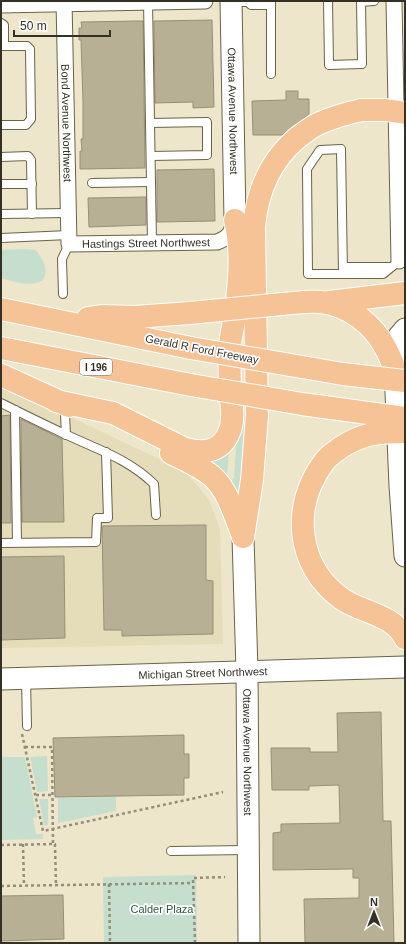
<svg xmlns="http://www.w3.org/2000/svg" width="406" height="944" viewBox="0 0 406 944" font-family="Arial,sans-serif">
  <rect width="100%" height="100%" fill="#ede6ca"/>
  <polygon fill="#e5dcb9" points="1,384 182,470 191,478 209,500 220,529 223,644 1,648"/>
  <g fill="#c5decd">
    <path d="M23,249L36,250C43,260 50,270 42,281C27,287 16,282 1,278V250Z"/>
    <polygon points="240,415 249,415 241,492 239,493 231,483 231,481 234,478 236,446 234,444"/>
    <polygon points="229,450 227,475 224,477 206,463"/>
    <polygon points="47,756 48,791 37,792 30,757"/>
    <polygon points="1,757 25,757 37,817 33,818 36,834 43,834 43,839 1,840"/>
    <polygon points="116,797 116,811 58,823 58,798"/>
    <polygon points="39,799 48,799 48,825 44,826"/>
    <polygon points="196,875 197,943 104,943 103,877"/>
  </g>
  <g fill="#b7b095" stroke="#969076">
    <polygon points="212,20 214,107 193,108 193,102 155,103 154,21"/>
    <polygon points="137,21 143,21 145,168 80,169 80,151 82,151 81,139 83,139 83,102 81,40 79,40 79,28 82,28 81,22"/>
    <polygon points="286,91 298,91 298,99 309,99 309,114 282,135 253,135 252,101 286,100"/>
    <polygon points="214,169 215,221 157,222 157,170"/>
    <polygon points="146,197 146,225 89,227 88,198"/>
    <polygon points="10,415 11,523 1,523 1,416"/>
    <polygon points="21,419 62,439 64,522 22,522"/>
    <polygon points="206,525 206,580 213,581 213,634 122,636 122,630 104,630 102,526"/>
    <polygon points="64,556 65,638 1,640 1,557"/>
    <polygon points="381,712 383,821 391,821 394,943 305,943 304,899 359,898 359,878 353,878 353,869 273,870 273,833 281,832 281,824 340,823 339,785 309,786 309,790 272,790 271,748 310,748 310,752 338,752 337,713"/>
    <polygon points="184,735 184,754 189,754 189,778 184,778 184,795 55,797 53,738"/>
    <polygon points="63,895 64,939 1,941 1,896"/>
  </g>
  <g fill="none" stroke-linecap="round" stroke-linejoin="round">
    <defs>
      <g id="lane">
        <polyline points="148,1 152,243"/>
        <polyline points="328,1 329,65 362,64 361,1"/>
        <polyline points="232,2 248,2 251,5 271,5"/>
        <polyline points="361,2 374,1"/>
        <polyline points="1,23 4,25 4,46"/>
        <polyline points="1,46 27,46 30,49 31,119 26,125 1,125"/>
        <polyline points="271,74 271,1"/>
        <polyline points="150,123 207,122 207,155 151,156"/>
        <polyline points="1,157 28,156 31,160 32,214"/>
        <polyline points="92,183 151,182"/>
        <polyline points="1,184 32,184"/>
        <polyline points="1,214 68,213"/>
        <polyline points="1,238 69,235"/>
        <polyline points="343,267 391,267"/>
        <polyline points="343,274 341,149 320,150 307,169 308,274 383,274 399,261"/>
        <polyline points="63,294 62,259 69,244"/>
        <path d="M1,403C23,414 45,425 67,435C99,450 128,459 154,484L156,515"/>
        <polyline points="15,410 17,542"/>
        <polyline points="65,414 66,435"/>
        <polyline points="1,543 96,542 97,518 108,518 106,452"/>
        <polyline points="26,679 27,726"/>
        <polyline points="171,851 248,850"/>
      </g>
      <g id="street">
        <path id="s1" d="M64,1L69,244L217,242C230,237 231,233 235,220"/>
        <polyline points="394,1 399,261"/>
        <polyline points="1,5 205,1"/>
      </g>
      <g id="secondary">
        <path id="s2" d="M231,1L235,220"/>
        <polyline points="405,329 399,336 396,348 395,369 400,486 405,556"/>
        <path id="s3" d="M243,537L247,671L249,943"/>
        <path id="s4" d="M1,679L405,667"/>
      </g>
      <g id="highway">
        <polyline points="329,302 405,293"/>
        <path d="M282,304C295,303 308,301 321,302C349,305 374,325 386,349C390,356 392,363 395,369"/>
        <polyline points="1,309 191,348"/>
        <polyline points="88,318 101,316 135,317 190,313"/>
        <polyline points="1,348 191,385"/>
        <polyline points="1,375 69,406"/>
        <path d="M56,401L113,413L185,449C205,454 222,452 230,430C235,416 230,399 230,384C229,371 230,358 230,345C231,335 233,326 235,317C239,286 243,251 235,220"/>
        <path d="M340,448C335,452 328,456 324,462C291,506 296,566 342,599C362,613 393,614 405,638"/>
        <path d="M171,453C185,460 202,467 214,478C229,493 235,517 243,536"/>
        <path d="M243,537L252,480L257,415L254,227C257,192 270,161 297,138C304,133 312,126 320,123C334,117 347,113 362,110"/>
      </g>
    </defs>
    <use href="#lane" stroke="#69634a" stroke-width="10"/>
    <use href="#street" stroke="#69634a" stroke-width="17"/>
    <use href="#secondary" stroke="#69634a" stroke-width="23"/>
    <use href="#highway" stroke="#fff" stroke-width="24"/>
    <g stroke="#938e7b" stroke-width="2.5" stroke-dasharray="3 3" stroke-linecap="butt">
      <polyline points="22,734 43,831 223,792"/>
      <polyline points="25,747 52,747 53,844"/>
      <polyline points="36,795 53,795"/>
      <polyline points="23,844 24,886"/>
      <polyline points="1,845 55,844 56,885"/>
      <polyline points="109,884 110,943"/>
      <polyline points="1,886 193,883"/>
      <polyline points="195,943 193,878 225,877"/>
    </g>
    <use href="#lane" stroke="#fff" stroke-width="8"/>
    <use href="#street" stroke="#fff" stroke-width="15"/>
    <use href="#secondary" stroke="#fff" stroke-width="21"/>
    <use href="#highway" stroke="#f6c397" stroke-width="22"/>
    <defs>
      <g id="highway-bridge">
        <polyline points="362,110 386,110 405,113"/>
        <polyline points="190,313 282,304"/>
        <polyline points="191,348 343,374 405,381"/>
        <polyline points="191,385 302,404 405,418"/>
        <path d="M340,448C363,433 378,432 405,432"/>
      </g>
    </defs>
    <use href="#highway-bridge" stroke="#fff" stroke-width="24" stroke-linecap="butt"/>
    <use href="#highway-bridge" stroke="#f6c397" stroke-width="22"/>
  </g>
  <g text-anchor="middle" stroke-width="3.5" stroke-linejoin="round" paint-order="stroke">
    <rect fill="#fff" stroke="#706e67" stroke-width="1" x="80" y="359" width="32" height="16" rx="3"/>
    <g font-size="10" font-weight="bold" fill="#333026">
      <text x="96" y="371">I 196</text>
    </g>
    <g font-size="11" fill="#333026" stroke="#fff">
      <text dy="4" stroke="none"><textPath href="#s2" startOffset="110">Ottawa Avenue Northwest</textPath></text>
      <text dy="4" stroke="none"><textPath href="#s1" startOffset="122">Bond Avenue Northwest</textPath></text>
      <text dy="4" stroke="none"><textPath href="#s1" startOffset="320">Hastings Street Northwest</textPath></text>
      <text transform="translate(202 349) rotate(11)" y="4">Gerald R Ford Freeway</text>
      <text dy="4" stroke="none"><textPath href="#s4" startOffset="202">Michigan Street Northwest</textPath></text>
      <text dy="4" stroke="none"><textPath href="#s3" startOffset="215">Ottawa Avenue Northwest</textPath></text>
    </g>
    <g font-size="11" fill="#2a5b3f" stroke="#fff">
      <text x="162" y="913">Calder Plaza</text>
    </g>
  </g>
  <rect width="406" height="944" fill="none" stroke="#333026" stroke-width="4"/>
  <g transform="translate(374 912)" stroke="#ffffff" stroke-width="3" paint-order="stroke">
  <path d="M0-3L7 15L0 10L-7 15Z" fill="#333026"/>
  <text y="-6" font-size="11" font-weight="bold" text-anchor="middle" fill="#333026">N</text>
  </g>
  <path d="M14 30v6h96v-6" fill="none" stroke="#333026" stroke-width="2"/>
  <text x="20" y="30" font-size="12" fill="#333026" stroke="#ffffff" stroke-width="3" paint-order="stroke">50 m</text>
</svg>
